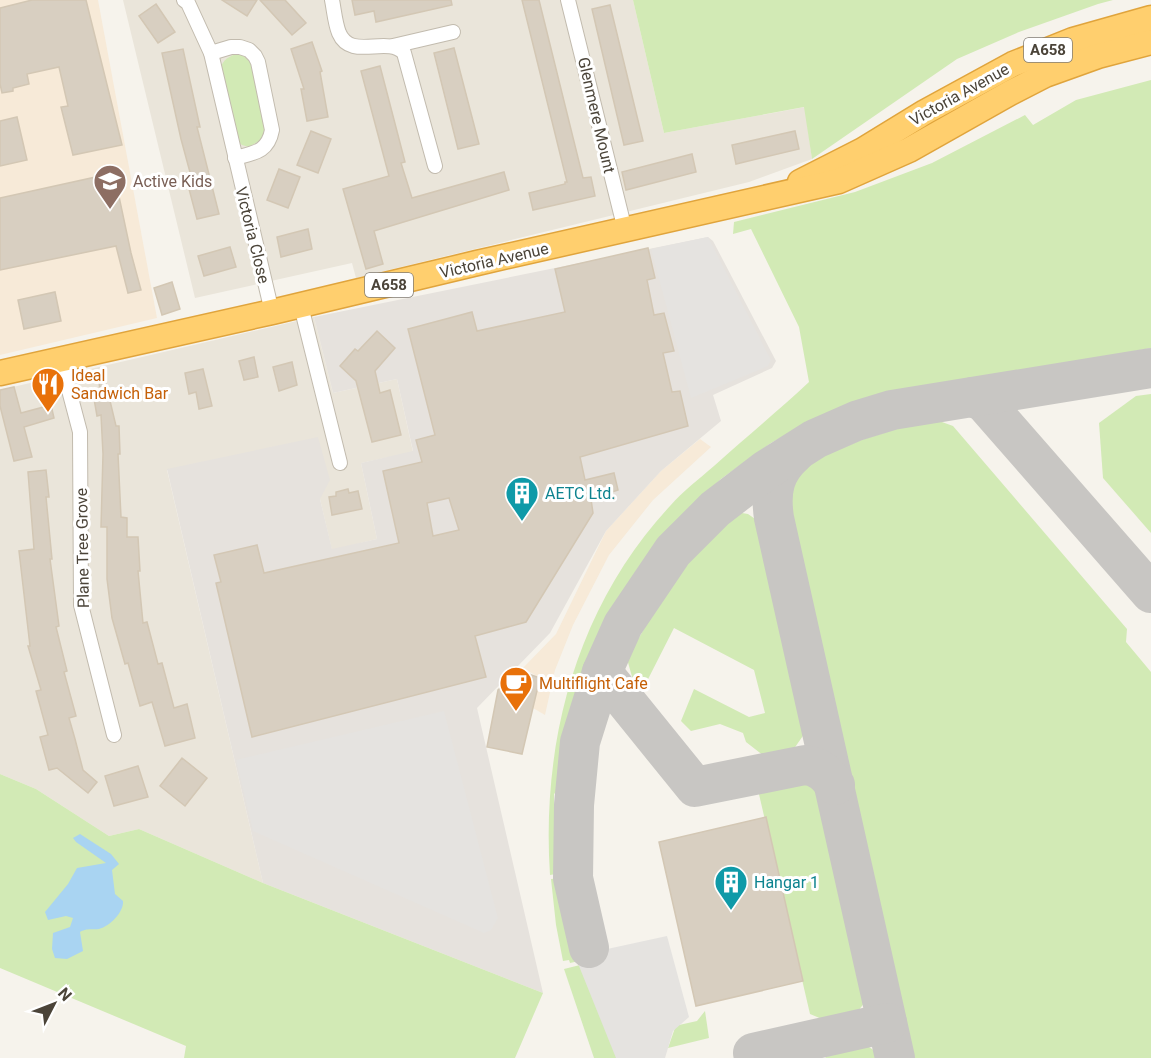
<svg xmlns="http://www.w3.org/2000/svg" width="1151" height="1058" viewBox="0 0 1151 1058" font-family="Roboto,sans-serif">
  <rect width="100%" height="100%" fill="#f6f3ec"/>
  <g fill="#eae5da">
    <polygon points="123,0 633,0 664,133 805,107 812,159 749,182 356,278 352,263 195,298"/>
    <polygon points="314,317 333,393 397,379 413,452 361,463 377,539 332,550 320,499 167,470 263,883 139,829 109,836 36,789 0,774 0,390"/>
  </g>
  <g fill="#f7ead8">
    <polygon points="0,0 98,0 157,318 0,355"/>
    <polygon points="700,439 711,447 653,500 609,555 573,625 555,670 545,715 533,708 540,678 523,668 556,634 606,531 661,471"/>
  </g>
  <polygon fill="#e6e2dd" points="708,237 713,241 776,361 772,368 713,395 721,421 661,471 606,531 550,633 477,708 543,993 263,883 167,469 318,437 330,480 320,499 332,549 377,539 361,463 413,451 397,379 333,393 314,317"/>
  <g fill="#d2eab5">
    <polygon points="633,0 1113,0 1098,4 1019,32 957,59 812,159 804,107 664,133"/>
    <path d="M236,54L242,55L253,64L265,127L262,139L249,147L242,145L236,140L220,71C221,62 227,57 236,54Z"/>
    <path d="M1151,80V348L894,395L816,418L771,443L721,479L682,515L664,536L645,561L616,608L590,662L591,666C575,679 564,764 561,787L554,794V820L559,834L562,873L550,875C541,741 577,606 670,506C683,491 699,479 714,466C745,438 778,411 809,382L799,327L751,229L733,234L734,222L855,192L932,163L1025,115L1033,125L1076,100Z"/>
    <polygon points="1151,394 1151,533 1103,478 1099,423 1136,396"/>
    <polygon points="931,418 953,426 1127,629 1126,642 1151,672 1151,1058 912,1058 786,497 793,475 814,460 861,440"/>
    <polygon points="736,512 748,514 758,521 807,730 791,753 764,756 746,742 743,733 720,724 691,731 681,721 694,689 749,717 765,713 754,670 674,628 642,691 633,680 627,659 654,611 690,560"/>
    <polygon points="0,774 36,789 109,836 139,829 263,883 543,993 515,1058 184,1058 186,1046 0,968"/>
    <polygon points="790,777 807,782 819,794 864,987 865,1002 855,1015 840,1023 829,1022 810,1014 758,790 774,781"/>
    <polygon points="563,878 568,920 579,961 570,963 569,960 563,961 556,925 551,879"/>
    <polygon points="580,965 618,1058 594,1058 564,969"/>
    <polygon points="705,1011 709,1038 668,1048 675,1028 679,1025 697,1021"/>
    <polygon points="862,1042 876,1052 878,1058 825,1058 839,1047"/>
  </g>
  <g fill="#e5e3e0">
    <polygon points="708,237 771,360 768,366 691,398 651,249"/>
    <polygon points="444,711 498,918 491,930 484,933 253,831 236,760"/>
    <polygon points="667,936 689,1017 673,1031 665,1058 616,1058 575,956"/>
  </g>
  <path fill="#a9d4f2" d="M80,834L111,854L119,864L112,870L115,894L123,901C124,912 110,926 99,929C91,930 87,928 80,932L83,951L67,959L55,958L52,949L53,933L70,927L73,918L66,916L48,920L45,912L68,884L77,868L106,863L76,842L73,838Z"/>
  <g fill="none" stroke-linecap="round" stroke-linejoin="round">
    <g stroke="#c8c6c3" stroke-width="40">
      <polyline points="973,397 984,402 1151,593"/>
      <path d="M795,453C774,471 770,491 774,518L895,1058"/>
      <path d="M602,672L695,787L805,765C820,767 827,774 835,785"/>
      <polyline points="589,948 573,878 574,805 580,742 602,672 623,625 673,551 715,509 766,470 815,439 856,421 892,410 1151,368"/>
      <polyline points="753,1053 887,1023"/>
    </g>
  </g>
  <g fill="#d8cfc1" stroke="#d3c7b4" stroke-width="1.5" fill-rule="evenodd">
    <polygon points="32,0 86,0 122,145 73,155 61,107 68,106 59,67 27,74 29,84 13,88 13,91 2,93 0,84 0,8"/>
    <polygon points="222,0 257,0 247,16"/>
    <polygon points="260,0 285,0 306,23 292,35"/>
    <polygon points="352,0 451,0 452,5 376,22 374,11 355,15"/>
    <polygon points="522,0 539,0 583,178 591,177 595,196 533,210 529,193 565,184 565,182 567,182"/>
    <polygon points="156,4 175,32 158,43 139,16"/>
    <polygon points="610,5 643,141 624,145 592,9"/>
    <polygon points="312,42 322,71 320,72 328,117 307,121 301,89 304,89 291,49"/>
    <polygon points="454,48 479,144 458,149 434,53"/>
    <polygon points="183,49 200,127 197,127 219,214 197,219 189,189 194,187 181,139 162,53"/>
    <polygon points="380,66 405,162 401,163 412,198 504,172 509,190 374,231 383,264 366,269 343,189 389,176 361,71"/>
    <polygon points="17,117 27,160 0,166 0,121"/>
    <polygon points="311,131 331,139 318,173 297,165"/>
    <polygon points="795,131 799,149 736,164 732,145"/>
    <polygon points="692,154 696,172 626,190 622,172"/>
    <polygon points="279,169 300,177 288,208 267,200"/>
    <polygon points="114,173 131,253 141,290 128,293 116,246 0,270 0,198"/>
    <polygon points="308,229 312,249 281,257 277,237"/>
    <polygon points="230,247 236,267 204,276 198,256"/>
    <path d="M648,248L655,278L647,280L654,315L664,313L674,351L663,353L672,392L680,391L688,426L580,457L585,480L614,473L618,490L591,499L593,513L526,622L475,636L486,677L252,737L216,583L221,582L214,555L257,545L264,573L399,543L383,471L422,462L416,440L435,435L408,329L472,312L477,331L565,312L555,269ZM449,498L459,530L433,536L427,503Z"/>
    <polygon points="172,282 180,309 162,315 154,288"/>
    <polygon points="55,292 61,321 24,329 18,300"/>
    <polygon points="377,331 395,348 375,371 380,393 390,390 401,435 372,442 356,381 340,366 355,349 358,351"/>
    <polygon points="254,357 258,377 244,380 239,361"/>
    <polygon points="292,362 297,385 279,391 273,367"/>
    <polygon points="203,369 212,406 199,409 196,392 189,394 185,373"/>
    <polygon points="105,380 116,426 119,426 120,454 118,454 121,517 127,518 127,537 138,537 140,571 138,571 143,623 147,622 158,664 162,663 174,708 187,704 195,738 165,746 152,702 140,706 128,663 125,664 112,618 107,579 107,527 101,527 103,454 101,415 97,416 93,393 100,392 99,381"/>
    <polygon points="14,387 21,413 51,405 54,418 24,427 32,457 14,461 0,406 0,390"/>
    <polygon points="46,470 49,497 46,497 52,559 50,559 59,626 56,627 67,671 64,672 76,716 69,718 75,739 83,770 97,782 88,793 57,768 49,770 40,737 48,735 36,691 41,690 28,646 30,646 19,551 34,549 28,472"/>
    <polygon points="348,489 349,493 358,491 362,509 332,515 329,497 336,496 336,492"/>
    <polygon points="520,671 540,678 522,754 487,747 498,690"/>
    <polygon points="182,758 207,778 185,806 160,786"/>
    <polygon points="138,766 148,797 114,806 105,776"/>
    <polygon points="766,817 803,981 696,1006 659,842"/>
  </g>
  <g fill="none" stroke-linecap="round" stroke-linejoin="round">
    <defs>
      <g id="street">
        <polyline points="184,0 188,3 211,53 272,312"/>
        <path d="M332,0C334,10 335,23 339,33C351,61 387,35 404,53L435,166"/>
        <polyline points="568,0 625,230"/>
        <polyline points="393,46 453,32"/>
        <path d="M211,53L231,47H240L249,50L255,56L258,62L272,130C268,152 254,153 235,158"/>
        <polyline points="301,306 340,463"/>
        <polyline points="61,360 80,432 81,605 114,735"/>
      </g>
      <g id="highway">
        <polyline points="800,182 863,150 925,112 1013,64 1073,40 1151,18"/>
        <polyline points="0,373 272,312 477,263 839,181 909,150 1010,93 1045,75 1098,56 1151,42"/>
      </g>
    </defs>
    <use href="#street" stroke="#c2bbae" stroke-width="16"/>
    <use href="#highway" stroke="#e0a43c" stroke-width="27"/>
    <use href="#street" stroke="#fff" stroke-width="14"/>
    <use href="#highway" stroke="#ffcf6e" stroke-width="24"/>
  </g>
  <defs>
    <symbol id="school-pin" viewBox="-11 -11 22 30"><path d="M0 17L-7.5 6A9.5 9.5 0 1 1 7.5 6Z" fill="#8d6e63" stroke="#fff"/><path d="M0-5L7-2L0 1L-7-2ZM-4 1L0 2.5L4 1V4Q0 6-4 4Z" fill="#fff"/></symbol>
    <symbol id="restaurant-pin" viewBox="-11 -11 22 30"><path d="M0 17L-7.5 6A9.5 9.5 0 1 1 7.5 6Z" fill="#e8710a" stroke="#fff"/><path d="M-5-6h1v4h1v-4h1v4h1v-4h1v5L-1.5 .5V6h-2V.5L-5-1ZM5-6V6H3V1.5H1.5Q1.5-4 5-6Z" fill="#fff"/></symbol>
    <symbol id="building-pin" viewBox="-11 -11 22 30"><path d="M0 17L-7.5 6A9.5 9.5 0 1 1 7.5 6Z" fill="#0f9aa8" stroke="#fff"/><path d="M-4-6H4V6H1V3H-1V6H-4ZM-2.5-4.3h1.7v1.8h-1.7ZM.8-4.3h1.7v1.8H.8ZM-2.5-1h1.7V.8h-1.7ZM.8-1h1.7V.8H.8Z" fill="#fff"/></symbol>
    <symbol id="cafe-pin" viewBox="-11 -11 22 30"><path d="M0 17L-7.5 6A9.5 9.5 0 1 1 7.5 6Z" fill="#e8710a" stroke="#fff"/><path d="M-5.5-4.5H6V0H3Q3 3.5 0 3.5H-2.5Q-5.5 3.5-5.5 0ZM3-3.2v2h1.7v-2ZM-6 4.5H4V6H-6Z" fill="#fff"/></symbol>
  </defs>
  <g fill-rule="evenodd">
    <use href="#school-pin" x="91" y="162" width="38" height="52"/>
    <use href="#restaurant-pin" x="29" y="365" width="38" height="52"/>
    <use href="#building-pin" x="503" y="474" width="38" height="52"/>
    <use href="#cafe-pin" x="497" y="664" width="38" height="52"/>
    <use href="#building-pin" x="712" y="863" width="38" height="52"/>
  </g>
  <g text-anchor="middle" stroke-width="6" stroke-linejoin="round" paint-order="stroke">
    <g fill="#fff" stroke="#817c74" stroke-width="1.5">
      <rect x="1024" y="38" width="48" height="24" rx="4.5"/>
      <rect x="365" y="273" width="48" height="24" rx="4.5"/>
    </g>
    <g font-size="15" font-weight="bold" fill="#4b4439">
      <text x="1048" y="55">A658</text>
      <text x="389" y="290">A658</text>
    </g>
    <g font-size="16" fill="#4b4439" stroke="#fff">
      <text transform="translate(959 94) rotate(-29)" y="6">Victoria Avenue</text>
      <text transform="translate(597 115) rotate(77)" y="6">Glenmere Mount</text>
      <text transform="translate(253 235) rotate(76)" y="6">Victoria Close</text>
      <text transform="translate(494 260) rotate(-13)" y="6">Victoria Avenue</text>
      <text transform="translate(82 548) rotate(-91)" y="6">Plane Tree Grove</text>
    </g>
    <g font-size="16" fill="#785e54" stroke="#fff" text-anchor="start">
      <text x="133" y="187">Active Kids</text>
    </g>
    <g font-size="16" fill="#c56008" stroke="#fff" text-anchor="start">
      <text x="71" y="381">Ideal<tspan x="71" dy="18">Sandwich Bar</tspan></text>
      <text x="539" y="689">Multiflight Cafe</text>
    </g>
    <g font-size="16" fill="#0d838f" stroke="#fff" text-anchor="start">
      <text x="545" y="499">AETC Ltd.</text>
      <text x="754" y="888">Hangar 1</text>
    </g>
  </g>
  <g transform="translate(54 1004) rotate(48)" stroke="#ffffff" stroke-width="4.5" paint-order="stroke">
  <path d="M0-4.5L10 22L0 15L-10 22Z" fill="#4b4439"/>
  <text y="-9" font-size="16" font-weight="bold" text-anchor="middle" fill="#4b4439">N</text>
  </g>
</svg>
